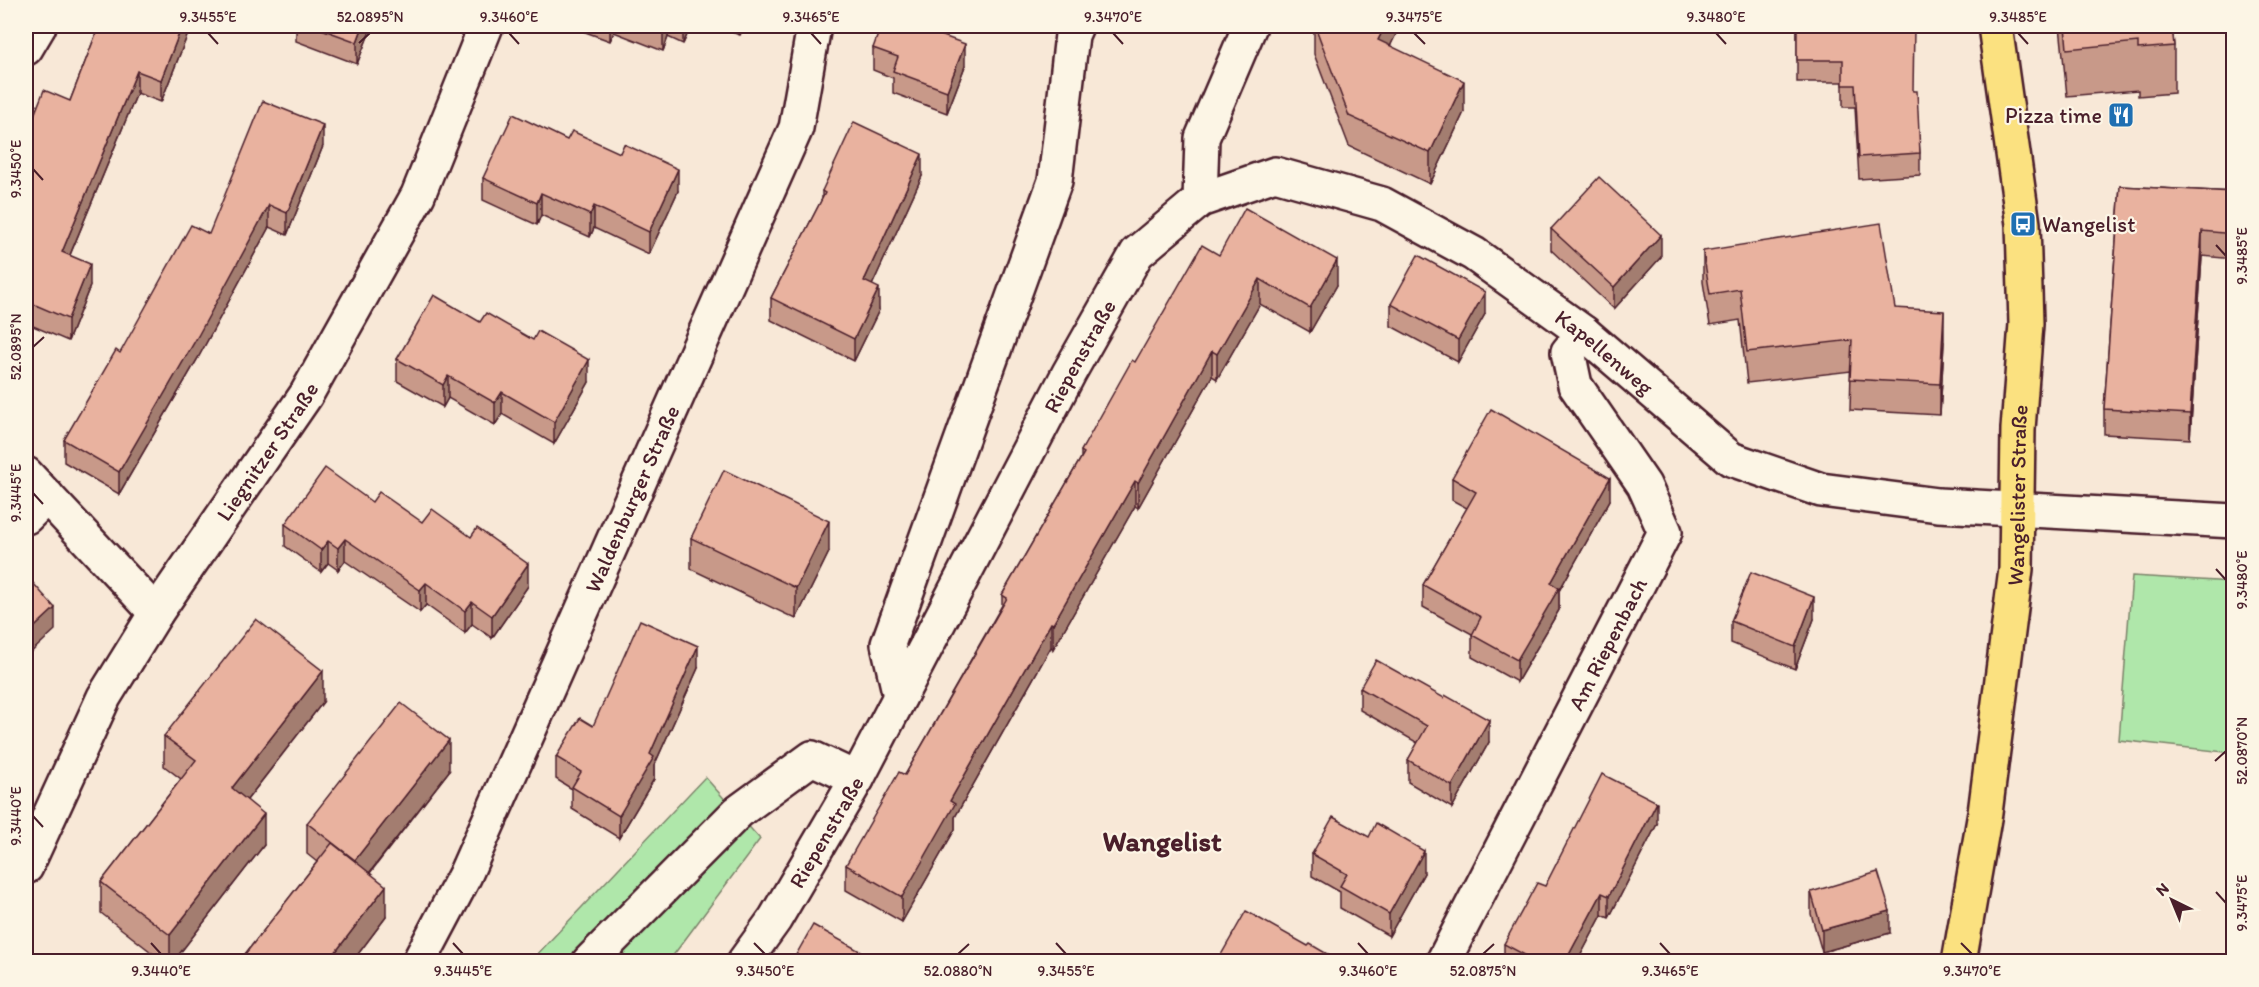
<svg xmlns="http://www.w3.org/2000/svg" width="2259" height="987" viewBox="0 0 2259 987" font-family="Itim,sans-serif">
  <rect width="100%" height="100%" fill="#f8e8d7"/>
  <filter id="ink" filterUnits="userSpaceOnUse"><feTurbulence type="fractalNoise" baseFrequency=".0167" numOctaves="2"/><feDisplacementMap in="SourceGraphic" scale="12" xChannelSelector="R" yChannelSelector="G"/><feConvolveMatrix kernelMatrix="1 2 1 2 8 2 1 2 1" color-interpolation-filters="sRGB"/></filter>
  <g filter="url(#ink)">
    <g fill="#afe7aa" stroke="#7c836a" stroke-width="1.5">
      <polygon points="2132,576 2233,582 2233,753 2119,740"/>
      <polygon points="705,777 760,839 669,961 530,962"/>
    </g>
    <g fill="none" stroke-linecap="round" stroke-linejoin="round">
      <defs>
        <g id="minor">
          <polyline points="26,48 39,26"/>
          <polyline points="1200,200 1202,138 1250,26"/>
          <polyline points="26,474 156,613"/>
          <polyline points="26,517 47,496"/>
          <polyline points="900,696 888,644 1055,181 1072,35 1076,26"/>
          <path id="s1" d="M26,867L104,697L156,613L306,395L418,195L486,26"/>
          <path id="s2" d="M419,962L465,875L796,128L814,26"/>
          <polyline points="589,962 738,812 812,758 857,779"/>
          <path id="s3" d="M744,962L775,919L857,779L1069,373L1137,253L1200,200L1275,174L1382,204L1474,254L1584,333L1731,459L1821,490L1938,505L2234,521"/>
          <path id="s4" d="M1443,962L1665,532L1644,485L1575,385L1568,352L1584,333"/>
        </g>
        <g id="major">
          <path id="s5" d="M1959,962L1985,813L2016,569L2018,429L2026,324L2023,224L1995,26"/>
        </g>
      </defs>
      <use href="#minor" stroke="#4a1f2b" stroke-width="38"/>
      <use href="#major" stroke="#4a1f2b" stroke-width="38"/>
      <use href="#minor" stroke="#fcf5e5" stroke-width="33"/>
      <use href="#major" stroke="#fbe180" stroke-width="33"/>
    </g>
    <g fill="#c89989" stroke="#4a1f2b" stroke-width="1.5">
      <polygon points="99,26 191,26 161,102 137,93 70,255 90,286 68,341 26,323 26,136 70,101"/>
      <polygon points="296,26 372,26 357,64 296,41"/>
      <polygon points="569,26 691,26 683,44 668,37 663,51 614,32 610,41"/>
      <polygon points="714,26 744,26 740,35"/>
      <polygon points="1314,26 1400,26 1390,46 1464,112 1430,184 1349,146 1314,54"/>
      <polygon points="1797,26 1914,91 1920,153 1920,175 1859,179 1855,107 1843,107 1843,82 1797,82"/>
      <polygon points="2060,26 2172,26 2174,46 2174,93 2138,96 2138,90 2067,96"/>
      <polygon points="873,48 965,66 947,113 893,93 893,78 873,70"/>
      <polygon points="323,146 287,235 269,227 198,358 119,494 64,462 64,440 120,353"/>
      <polygon points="922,176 872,285 879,310 854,361 771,320 771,298 822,199 822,191"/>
      <polygon points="483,178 678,191 649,254 594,228 590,237 541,215 537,225 483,200"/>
      <polygon points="2120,186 2234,192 2234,259 2202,256 2190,439 2104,434 2104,409"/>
      <polygon points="1551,229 1661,257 1614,309 1551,250"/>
      <polygon points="1703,251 1895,308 1944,342 1940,415 1850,410 1851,371 1747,383 1740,320 1710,325 1703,282"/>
      <polygon points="1219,255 1337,285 1310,332 1260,304 1217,379 1212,376 1138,508 1135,506 1053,649 1051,647 955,817 955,829 902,922 846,890 846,865 905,775 1002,605 1002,595 1081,458 1081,451 1135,362"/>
      <polygon points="1391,304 1485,314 1458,362 1391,326"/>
      <polygon points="397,359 589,382 554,444 502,414 495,425 448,398 443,407 397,381"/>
      <polygon points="1452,478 1610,500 1559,591 1559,610 1517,682 1472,657 1472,634 1423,607 1423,585 1467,508 1452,500"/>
      <polygon points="372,502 422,522 528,586 492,638 472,624 465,633 426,605 420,612 345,561 338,570 328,563 321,572 285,546 285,524"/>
      <polygon points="691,538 829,552 796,619 691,569"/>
      <polygon points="1814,619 1795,669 1731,643 1731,621"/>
      <polygon points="698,668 654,766 654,779 619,838 572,809 572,789 556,779 556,757 593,726"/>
      <polygon points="1360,688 1489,742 1452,808 1408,782 1408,760 1418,743 1360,710"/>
      <polygon points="323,702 247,800 264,845 173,962 164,962 101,913 101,882 181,779 164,766 164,736"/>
      <polygon points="449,771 370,873 386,917 352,962 242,962 242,958 317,862 307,854 307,823"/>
      <polygon points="1657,824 1609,918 1602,915 1577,962 1504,962 1504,944 1545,886"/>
      <polygon points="1312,854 1424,873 1389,936 1340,908 1340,892 1312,876"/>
      <polygon points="1811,892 1890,933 1822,952 1811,914"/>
    </g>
    <g fill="#a37d6f" stroke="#4a1f2b" stroke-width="1.5">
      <polygon points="182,26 191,26 161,102 161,80"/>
      <polygon points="363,26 372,26 357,64 357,42"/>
      <polygon points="610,26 614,26 614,32 610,41"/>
      <polygon points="664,26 668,26 668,37 663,51 663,29"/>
      <polygon points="683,26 691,26 683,44"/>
      <polygon points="740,26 744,26 740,35"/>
      <polygon points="1385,26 1400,26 1378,71 1378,40"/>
      <polygon points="965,44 965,66 947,113 947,91"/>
      <polygon points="137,71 137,93 62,274 62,252"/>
      <polygon points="1464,81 1464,112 1430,184 1430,153"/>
      <polygon points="323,125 323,146 287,235 287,213"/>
      <polygon points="922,154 922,176 864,303 864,281"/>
      <polygon points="678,169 678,191 649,254 649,232"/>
      <polygon points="541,193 541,215 537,225 537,203"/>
      <polygon points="269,205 269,227 198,358 119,494 119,472"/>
      <polygon points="594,206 594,228 590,237 590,215"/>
      <polygon points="2202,231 2202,256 2190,439 2190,414"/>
      <polygon points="1661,235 1661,257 1614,309 1614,287"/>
      <polygon points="1337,260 1337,285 1310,332 1310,308"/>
      <polygon points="90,264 90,286 68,341 68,319"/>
      <polygon points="1260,279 1260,304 1217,379 1217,354"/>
      <polygon points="879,288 879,310 854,361 854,339"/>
      <polygon points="1485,292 1485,314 1458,362 1458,340"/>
      <polygon points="1944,311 1944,342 1940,415 1940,384"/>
      <polygon points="1212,351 1212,376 1138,508 1138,483"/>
      <polygon points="589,360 589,382 554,444 554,422"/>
      <polygon points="448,376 448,398 443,407 443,385"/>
      <polygon points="502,392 502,414 495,425 495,403"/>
      <polygon points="1610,478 1610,500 1559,591 1559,610 1517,682 1517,660 1551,583"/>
      <polygon points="1135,481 1135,506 1053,649 1053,624"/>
      <polygon points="829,521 829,552 796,619 796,588"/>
      <polygon points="345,539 345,561 338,570 338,548"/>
      <polygon points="328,541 328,563 321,572 321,550"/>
      <polygon points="528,564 528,586 492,638 492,616"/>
      <polygon points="426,583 426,605 420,612 420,590"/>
      <polygon points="1814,597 1814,619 1795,669 1795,647"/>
      <polygon points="472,602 472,624 465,633 465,611"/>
      <polygon points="55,608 55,630 26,657 26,635"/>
      <polygon points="1051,623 1051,647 955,817 955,829 902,922 902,897 950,801"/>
      <polygon points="698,646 698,668 654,766 654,779 619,838 619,816 650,754"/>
      <polygon points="323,671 323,702 232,819 232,788"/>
      <polygon points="1489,720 1489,742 1452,808 1452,786"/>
      <polygon points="449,740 449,771 355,891 355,860"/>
      <polygon points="1657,802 1657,824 1609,918 1609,896"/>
      <polygon points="264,814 264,845 173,962 170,962 170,935"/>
      <polygon points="1424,851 1424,873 1389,936 1389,914"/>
      <polygon points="386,886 386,917 352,962 328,962"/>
      <polygon points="1602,893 1602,915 1577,962 1565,962"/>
      <polygon points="1890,911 1890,933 1822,952 1822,930"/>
    </g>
    <g fill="#e9b29f" stroke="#4a1f2b" stroke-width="1.5">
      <polygon points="99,26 182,26 161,80 137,71 62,252 90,264 68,319 26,301 26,136 44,90 70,101"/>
      <polygon points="313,26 363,26 357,42"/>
      <polygon points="654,26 664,26 663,29"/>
      <polygon points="881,26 916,26 965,44 947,91 893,71 898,57 873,48"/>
      <polygon points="1315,26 1385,26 1378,40 1464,81 1430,153 1349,116"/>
      <polygon points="1797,26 1905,26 1905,27 1914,27 1913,91 1917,91 1920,153 1859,157 1855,85 1843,85 1843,60 1797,60"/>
      <polygon points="2065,26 2172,26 2174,46 2138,49 2138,42 2067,49"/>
      <polygon points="263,101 323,125 287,213 269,205 198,336 119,472 64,440 116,350 120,353 191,225 209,234"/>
      <polygon points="513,114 567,140 572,131 620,153 624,144 678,169 649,232 594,206 590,215 541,193 537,203 483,178"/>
      <polygon points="854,122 922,154 864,281 879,288 854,339 771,298 825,193 822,191"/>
      <polygon points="1599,177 1661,235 1614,287 1551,229"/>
      <polygon points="2120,186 2234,192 2234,234 2202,231 2190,414 2104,409"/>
      <polygon points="1245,208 1337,260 1310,308 1260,279 1217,354 1212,351 1138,483 1135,481 1053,624 1051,623 950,801 955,804 902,897 846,865 899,772 905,775 1007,598 1002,595 1084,453 1081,451 1132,360 1135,362 1202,245 1219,255"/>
      <polygon points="1881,223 1895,308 1944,311 1940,384 1850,379 1852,340 1747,352 1740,289 1710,294 1703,251"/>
      <polygon points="1418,255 1485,292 1458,340 1391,304"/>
      <polygon points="434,295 480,322 486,313 533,340 538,331 589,360 554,422 502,392 495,403 448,376 443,385 397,359"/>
      <polygon points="1491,409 1610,478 1551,583 1559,588 1517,660 1472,635 1481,617 1423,585 1476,492 1452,478"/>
      <polygon points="325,468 372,502 379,492 422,522 432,509 471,537 477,528 528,564 492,616 472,602 465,611 426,583 420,590 345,539 338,548 328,541 321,550 285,524"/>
      <polygon points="724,470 829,521 796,588 691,538"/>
      <polygon points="1751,572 1814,597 1795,647 1731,621"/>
      <polygon points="26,575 55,608 26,635"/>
      <polygon points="256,619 323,671 232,788 264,814 170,935 101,882 196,760 164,736"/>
      <polygon points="640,620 698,646 650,754 654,757 619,816 572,787 581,772 556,757 580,718 593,726"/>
      <polygon points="1376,660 1444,698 1445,695 1489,720 1452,786 1408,760 1427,726 1360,688"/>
      <polygon points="401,703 449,740 355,860 307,823"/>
      <polygon points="1602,774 1657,802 1609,896 1602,893 1565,962 1538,962 1504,944 1537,883 1545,886"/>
      <polygon points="1333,817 1369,837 1376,823 1424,851 1389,914 1340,886 1347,874 1312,854"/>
      <polygon points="332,843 386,886 328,962 247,962 242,958"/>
      <polygon points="1878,872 1890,911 1822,930 1811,892"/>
      <polygon points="1246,911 1308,946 1310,944 1341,962 1217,962"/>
      <polygon points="813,925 867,955 863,962 792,962"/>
    </g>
  </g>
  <path fill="none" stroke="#4a1f2b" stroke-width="2" d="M208,33L218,44M509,33L519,44M811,33L821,44M1113,33L1123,44M1414,33L1425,44M1716,33L1726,44M2018,33L2028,44M359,43L370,33M33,169L43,180M2216,245L2226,256M33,347L44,337M33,493L43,504M2216,569L2226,580M2215,761L2226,751M33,816L43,827M2216,892L2226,903M151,943L161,954M453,943L463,954M754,943L765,954M1056,943L1066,954M1358,943L1368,954M1660,943L1670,954M1961,943L1972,954M958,954L969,944M1483,954L1494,944"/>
  <defs>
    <symbol id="restaurant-square" viewBox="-11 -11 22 22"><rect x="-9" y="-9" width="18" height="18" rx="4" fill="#1f6fb2" stroke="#fcf5e5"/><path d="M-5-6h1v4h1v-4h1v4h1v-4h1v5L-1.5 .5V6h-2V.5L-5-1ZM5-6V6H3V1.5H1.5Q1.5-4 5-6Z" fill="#fff"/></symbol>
    <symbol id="bus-square" viewBox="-11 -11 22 22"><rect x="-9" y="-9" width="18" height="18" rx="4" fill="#1f6fb2" stroke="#fcf5e5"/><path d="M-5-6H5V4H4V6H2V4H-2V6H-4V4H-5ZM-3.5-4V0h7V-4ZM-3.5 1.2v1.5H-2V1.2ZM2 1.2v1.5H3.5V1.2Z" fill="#fff"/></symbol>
  </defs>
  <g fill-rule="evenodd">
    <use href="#restaurant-square" x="2106" y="100" width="30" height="30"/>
    <use href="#bus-square" x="2008" y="209" width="30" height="30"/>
  </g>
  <g text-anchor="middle" stroke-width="4.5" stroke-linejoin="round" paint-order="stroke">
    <g font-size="22" fill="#4a1f2b" stroke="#fcf5e5" text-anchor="end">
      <text x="2102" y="123">Pizza time</text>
      <text x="2042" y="232" text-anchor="start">Wangelist</text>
    </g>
    <g font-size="22" fill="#4a1f2b" stroke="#fcf5e5">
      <text dy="8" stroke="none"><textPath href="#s3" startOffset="1352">Kapellenweg</textPath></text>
      <text dy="8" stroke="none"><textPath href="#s3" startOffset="693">Riepenstraße</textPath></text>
      <text dy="8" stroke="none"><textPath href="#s1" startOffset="482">Liegnitzer Straße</textPath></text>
      <text dy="8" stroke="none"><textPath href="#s5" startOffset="471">Wangelister Straße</textPath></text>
      <text dy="8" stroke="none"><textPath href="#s2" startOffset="510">Waldenburger Straße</textPath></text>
      <text dy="8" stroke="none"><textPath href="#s4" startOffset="358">Am Riepenbach</textPath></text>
      <text dy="8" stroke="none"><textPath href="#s3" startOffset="154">Riepenstraße</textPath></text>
    </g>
    <g font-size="28" font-weight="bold" fill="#4a1f2b" stroke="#fcf5e5">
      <text x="1162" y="851">Wangelist</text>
    </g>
  </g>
  <rect width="2259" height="987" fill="none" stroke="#fcf5e5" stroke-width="66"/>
  <g transform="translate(2172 900) rotate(317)" stroke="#fcf5e5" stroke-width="4.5" paint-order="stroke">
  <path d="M0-4.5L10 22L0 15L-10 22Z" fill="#4a1f2b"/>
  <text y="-9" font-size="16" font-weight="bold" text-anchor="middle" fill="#4a1f2b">N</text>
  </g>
  <rect x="33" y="33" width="2193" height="921" fill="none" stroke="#4a1f2b" stroke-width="2"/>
  <g font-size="15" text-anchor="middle" fill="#4a1f2b">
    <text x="208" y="22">9.3455°E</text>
    <text x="370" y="22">52.0895°N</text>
    <text x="509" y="22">9.3460°E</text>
    <text x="811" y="22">9.3465°E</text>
    <text x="1113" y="22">9.3470°E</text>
    <text x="1414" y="22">9.3475°E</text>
    <text x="1716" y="22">9.3480°E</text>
    <text x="2018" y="22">9.3485°E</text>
    <text transform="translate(16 169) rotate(-90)" y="5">9.3450°E</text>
    <text transform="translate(2242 256) rotate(-90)" y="5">9.3485°E</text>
    <text transform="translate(16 347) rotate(-90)" y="5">52.0895°N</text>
    <text transform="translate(16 493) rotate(-90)" y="5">9.3445°E</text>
    <text transform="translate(2242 580) rotate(-90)" y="5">9.3480°E</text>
    <text transform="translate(2242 751) rotate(-90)" y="5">52.0870°N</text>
    <text transform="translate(16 816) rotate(-90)" y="5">9.3440°E</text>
    <text transform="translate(2242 903) rotate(-90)" y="5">9.3475°E</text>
    <text x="161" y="976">9.3440°E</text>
    <text x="463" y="976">9.3445°E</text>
    <text x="765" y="976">9.3450°E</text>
    <text x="958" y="976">52.0880°N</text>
    <text x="1066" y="976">9.3455°E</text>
    <text x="1368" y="976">9.3460°E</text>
    <text x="1483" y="976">52.0875°N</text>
    <text x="1670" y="976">9.3465°E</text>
    <text x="1972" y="976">9.3470°E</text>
  </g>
</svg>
